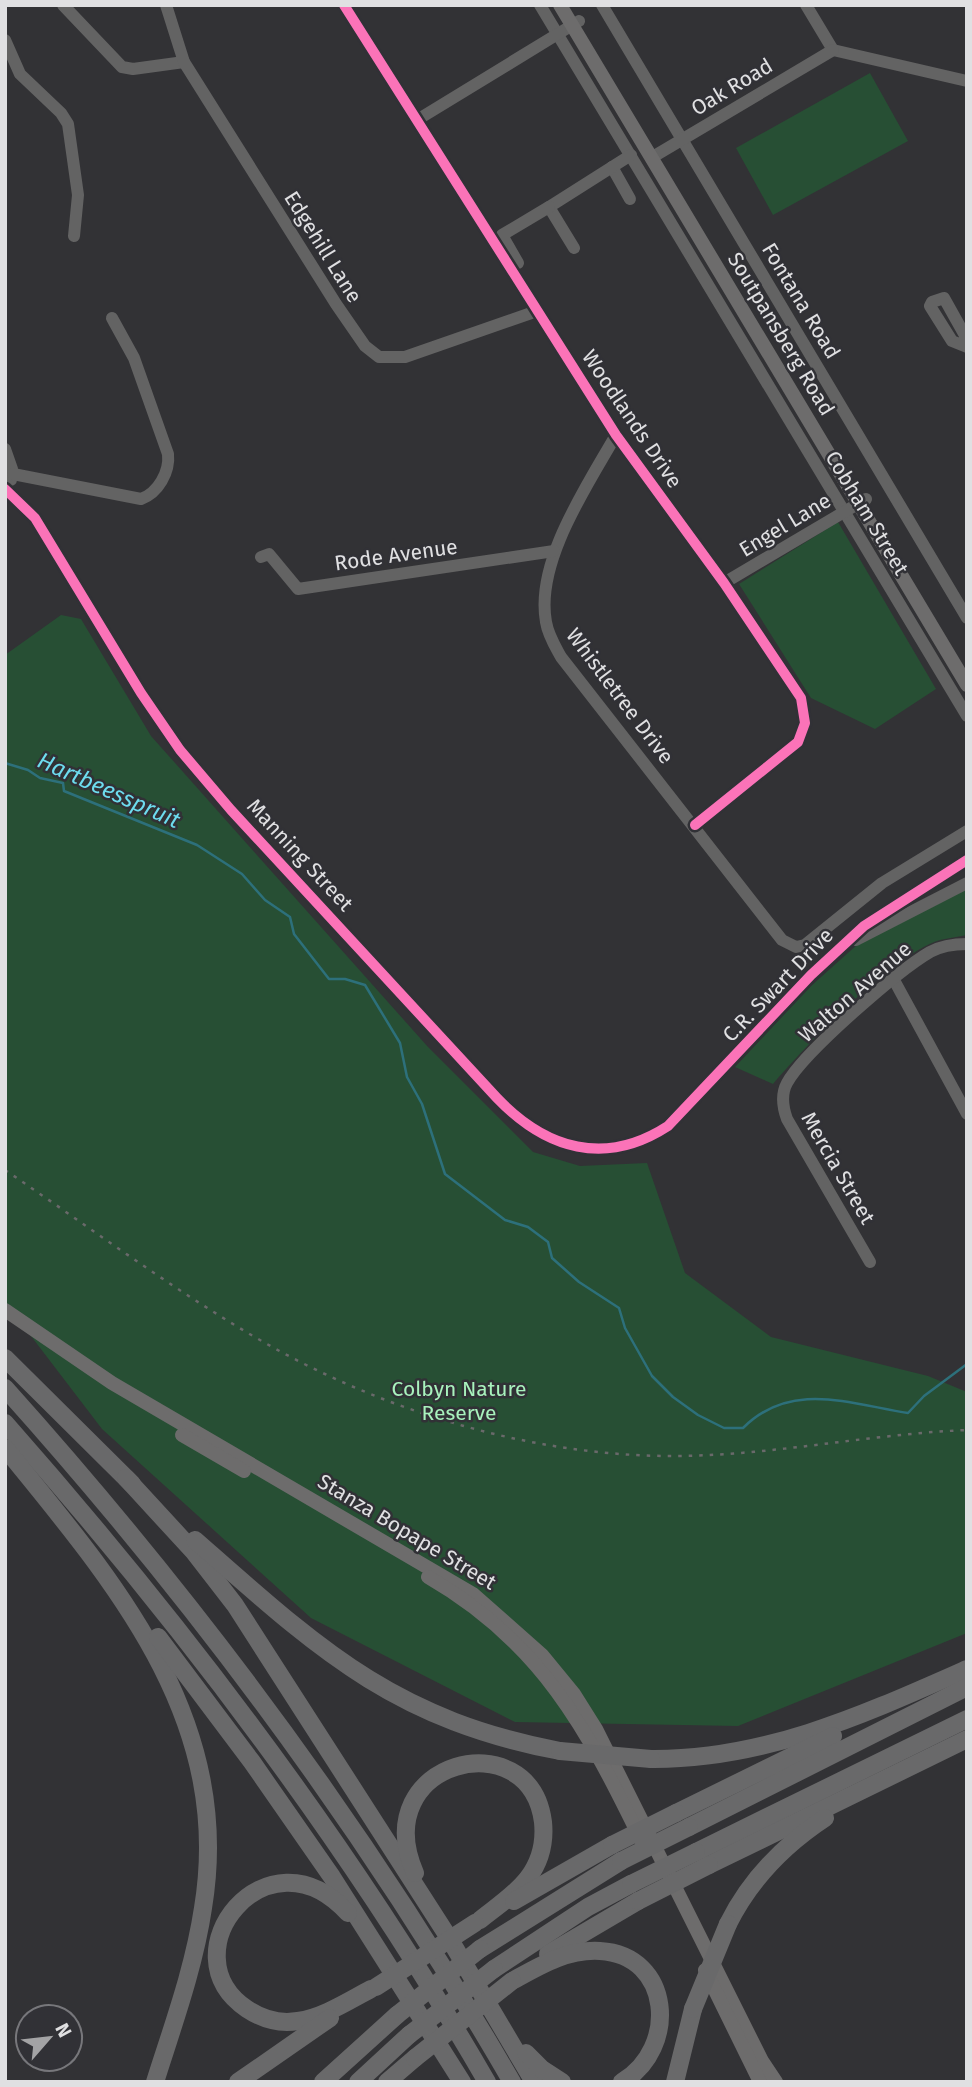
<svg xmlns="http://www.w3.org/2000/svg" width="972" height="2087" viewBox="0 0 972 2087" font-family="'Fira Sans',sans-serif">
  <rect width="100%" height="100%" fill="#323235"/>
  <g fill="#274f34">
    <polygon points="870,73 908,141 773,215 736,148"/>
    <polygon points="838,522 936,689 875,729 811,698 739,584"/>
    <polygon points="61,615 81,619 151,736 428,1047 533,1152 580,1166 647,1163 685,1273 771,1337 928,1376 967,1392 967,1633 738,1726 515,1722 311,1618 102,1429 5,1302 5,655"/>
    <path d="M967,889V935C958,937 948,938 940,940C893,954 806,1045 773,1084L735,1067L811,986L858,944Z"/>
  </g>
  <g fill="none" stroke-linecap="round" stroke-linejoin="round">
    <path stroke="#2d707b" stroke-width="2.5" d="M5,763L28,770L40,778L63,783L64,791L197,845L242,874L265,900L290,917L294,934L329,979H345L365,985L400,1043L407,1077L422,1104L445,1174L505,1220L528,1227L548,1242L552,1258L579,1282L619,1308L625,1328L652,1376L673,1397L698,1415L724,1428H743C791,1380 850,1404 908,1413L924,1396L967,1364"/>
    <g stroke="#636363" stroke-width="12">
      <polyline points="63,5 122,67 133,69 184,62"/>
      <polyline points="166,5 184,62 336,304 365,346 379,357 405,357 537,311"/>
      <polyline points="344,5 616,435 724,583 801,698 805,723 798,742 695,825"/>
      <polyline points="540,5 967,716"/>
      <polyline points="602,5 967,618"/>
      <polyline points="806,5 833,50"/>
      <polyline points="5,40 20,74 61,113 68,124 78,195 74,236"/>
      <polyline points="833,50 967,81"/>
      <polyline points="417,120 579,21"/>
      <polyline points="651,158 833,50"/>
      <polyline points="612,167 630,199"/>
      <polyline points="574,248 549,207 631,155"/>
      <polyline points="518,263 502,235 549,207"/>
      <polyline points="967,339 944,298 932,302 930,306 952,341 967,347"/>
      <path d="M616,435C587,486 535,562 546,622C548,635 555,646 561,657L782,940L796,947L805,945L882,883L967,831"/>
      <polyline points="5,449 12,469 11,480"/>
      <path d="M13,474L141,499C158,493 170,472 168,454L134,358L112,318"/>
      <path d="M5,489L35,518L141,693L180,750L231,810L497,1098C546,1149 605,1167 668,1126L811,975L864,926L967,860"/>
      <polyline points="261,557 269,554 298,589 554,551"/>
      <polyline points="724,583 866,499"/>
      <polyline points="856,940 967,883"/>
      <polyline points="894,980 967,1114"/>
      <path d="M870,1262L787,1119C783,1108 781,1094 787,1083C804,1052 899,970 930,952C941,946 954,944 967,944"/>
    </g>
    <g stroke="#6d6c6c" stroke-width="14">
      <polyline points="560,5 967,685"/>
      <polyline points="5,1310 112,1383 473,1594 542,1655 574,1694 596,1729 762,2061 776,2082"/>
      <polyline points="182,1435 244,1471"/>
      <path d="M428,1577C541,1642 587,1729 642,1842"/>
      <polyline points="705,1970 760,2082"/>
    </g>
    <g stroke="#69696a" stroke-width="18">
      <polyline points="5,1358 132,1484"/>
      <path d="M5,1388C197,1602 368,1833 512,2082"/>
      <path d="M5,1423C186,1628 350,1845 487,2082"/>
      <path d="M5,1448C116,1584 234,1720 203,1908C194,1968 173,2025 155,2082"/>
      <polyline points="126,1478 194,1552 235,1605 449,1938 534,2082"/>
      <path d="M195,1540C318,1648 392,1719 560,1751"/>
      <polyline points="158,1637 252,1762 332,1877 462,2082"/>
      <path d="M651,1759C765,1760 865,1714 967,1669"/>
      <polyline points="676,1813 833,1736"/>
      <polyline points="689,1827 967,1687"/>
      <polyline points="696,1852 967,1719"/>
      <polyline points="709,1865 967,1739"/>
      <path d="M415,1873C366,1760 530,1720 543,1822C545,1842 540,1862 528,1878C516,1894 496,1907 480,1920"/>
      <polyline points="514,1901 612,1845"/>
      <path d="M348,1913C267,1824 165,1954 247,2009C262,2019 280,2024 298,2021C324,2017 348,2001 371,1989"/>
      <path d="M728,1924C750,1880 784,1845 825,1818"/>
      <polyline points="480,1949 621,1861"/>
      <polyline points="548,1954 638,1901"/>
      <polyline points="494,1969 588,1907 631,1884"/>
      <path d="M514,1980C541,1965 568,1949 600,1951C672,1955 679,2048 622,2082"/>
      <polyline points="526,2053 542,2069 562,2082"/>
      <polyline points="238,2082 330,2018"/>
      <polyline points="323,2082 397,2015"/>
      <polyline points="358,2082 409,2035"/>
      <polyline points="387,2082 415,2058"/>
      <polyline points="675,2082 693,2009"/>
    </g>
    <path stroke="#69696a" stroke-width="2.5" stroke-dasharray="3.5 7" stroke-linecap="butt" d="M5,1170C94,1230 181,1296 274,1348C395,1415 539,1457 678,1456C775,1455 870,1434 967,1430"/>
    <g stroke="#69696a" stroke-width="18">
      <polyline points="560,1751 651,1759"/>
      <polyline points="612,1845 676,1813"/>
      <polyline points="621,1861 689,1827"/>
      <polyline points="631,1884 696,1852"/>
      <polyline points="638,1901 709,1865"/>
      <polyline points="376,1987 475,1923"/>
      <polyline points="693,2009 728,1924"/>
      <polyline points="397,2015 480,1949"/>
      <polyline points="409,2035 494,1969"/>
      <polyline points="415,2058 512,1981"/>
    </g>
    <defs>
      <g id="cycleway">
        <polyline points="344,5 616,435 724,583 801,698 805,723 798,742 695,825"/>
        <path d="M5,489L35,518L141,693L180,750L231,810L497,1098C546,1149 605,1167 668,1126L811,975L864,926L967,860"/>
      </g>
    </defs>
    <use href="#cycleway" stroke="#313136" stroke-width="15"/>
    <use href="#cycleway" stroke="#fb73b8" stroke-width="10"/>
  </g>
  <g text-anchor="middle" stroke-width="5" stroke-linejoin="round" paint-order="stroke">
    <g font-size="21" fill="#e0e0e2" stroke="#313136">
      <text transform="translate(732 87) rotate(-31)" y="7">Oak Road</text>
      <text transform="translate(323 247) rotate(58)" y="7">Edgehill Lane</text>
      <text transform="translate(801 301) rotate(59)" y="7">Fontana Road</text>
      <text transform="translate(781 334) rotate(59)" y="7">Soutpansberg Road</text>
      <text transform="translate(632 419) rotate(56)" y="7">Woodlands Drive</text>
      <text transform="translate(867 513) rotate(59)" y="7">Cobham Street</text>
      <text transform="translate(785 525) rotate(-31)" y="7">Engel Lane</text>
      <text transform="translate(396 555) rotate(-8)" y="7">Rode Avenue</text>
      <text transform="translate(620 696) rotate(53)" y="7">Whistletree Drive</text>
      <text transform="translate(300 855) rotate(47)" y="7">Manning Street</text>
      <text transform="translate(778 985) rotate(-46)" y="7">C.R. Swart Drive</text>
      <text transform="translate(855 992) rotate(-41)" y="7">Walton Avenue</text>
      <text transform="translate(838 1168) rotate(60)" y="7">Mercia Street</text>
      <text transform="translate(407 1532) rotate(31)" y="7">Stanza Bopape Street</text>
    </g>
    <g font-size="21" fill="#a8f2bd" stroke="#313136">
      <text x="459" y="1396">Colbyn Nature<tspan x="459" dy="24">Reserve</tspan></text>
    </g>
    <g font-size="23" font-style="italic" fill="#6ddcee" stroke="#313136">
      <text transform="translate(109 790) rotate(24)" y="8">Hartbeesspruit</text>
    </g>
  </g>
  <rect width="972" height="2087" fill="none" stroke="#e0e0e2" stroke-width="14"/>
  <g transform="translate(49 2038) rotate(62)"><circle r="33" fill="#313136" stroke="#77777b" stroke-width="2"/>
  <path d="M0-5L12 26L0 18L-12 26Z" fill="#a3a3a5"/>
  <text y="-10" font-size="19" font-weight="bold" text-anchor="middle" fill="#e0e0e2">N</text>
  </g>
</svg>
